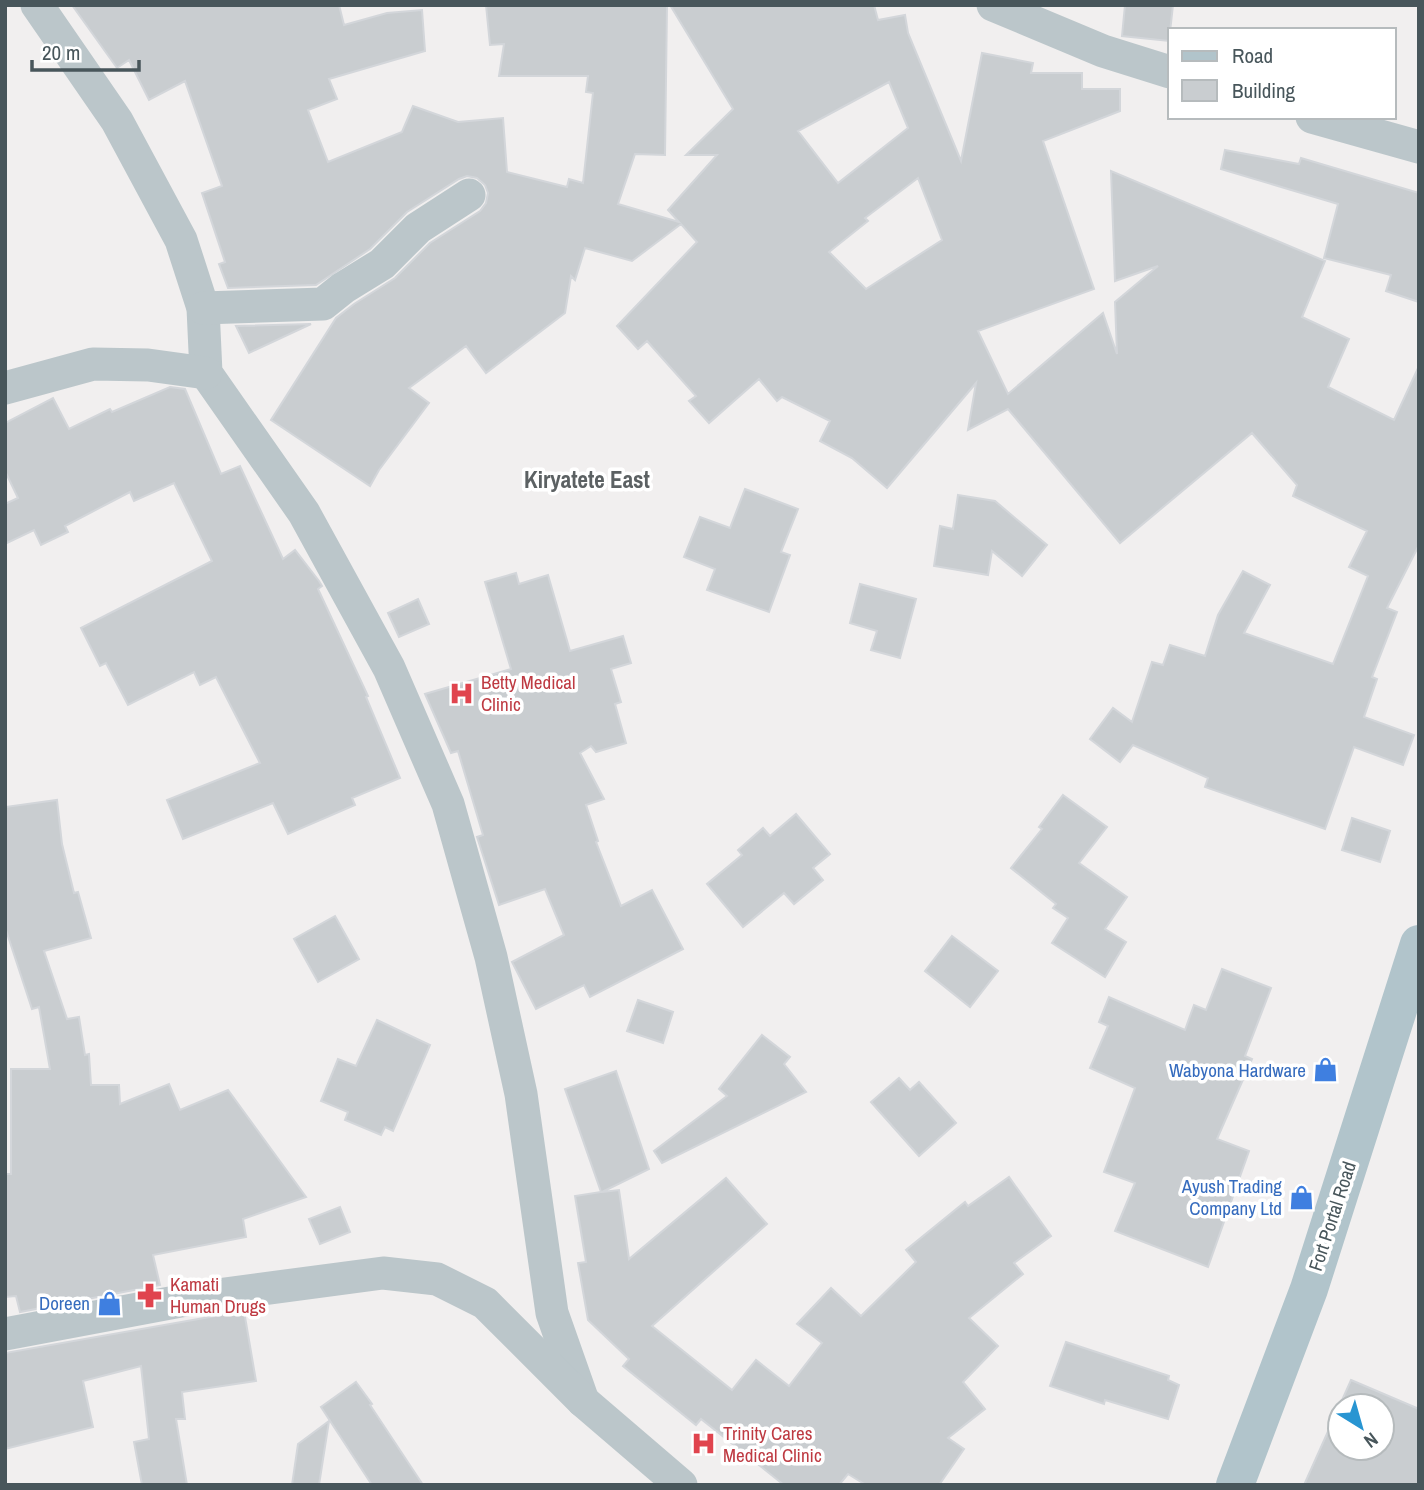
<svg xmlns="http://www.w3.org/2000/svg" width="1424" height="1490" viewBox="0 0 1424 1490" font-family="'Archivo Narrow',sans-serif">
  <rect width="100%" height="100%" fill="#f1efef"/>
  <g fill="#c9cdd0" stroke="#d3d6da" stroke-width="2" fill-rule="evenodd">
    <path d="M72,5H339L344,25L387,13L422,10L425,51L329,79L337,99L308,110L328,162L402,132L413,106L458,122L503,118L507,172L567,187L569,179L583,183L593,93L586,92L588,76H499L504,44L490,45L486,5H667L665,155L635,154L618,204L679,222L668,210L717,155H686L733,109L670,5H874L878,20L905,15L908,33L961,161L982,53L1033,63L1031,73H1082V89H1120V111L1043,141L1094,289L978,331L1008,394L1103,313L1117,354L1115,302L1158,266L1115,281L1111,171L1325,261L1302,317L1349,339L1328,387L1394,420L1419,366V545L1387,608L1397,612L1372,677L1377,679L1364,717L1414,735L1403,765L1354,747L1325,829L1205,787L1208,778L1133,745L1120,762L1090,739L1113,708L1132,722L1152,662L1163,665L1170,645L1205,656L1218,615L1243,571L1270,585L1244,633L1333,664L1368,576L1349,567L1367,531L1293,496L1297,485L1252,433L1120,543L1008,409L968,430L976,383L887,488L852,458L820,441L830,421L782,397L777,401L759,379L709,423L689,401L696,396L647,341L638,349L617,326L697,242L681,224L632,261L585,248L575,280L571,276L565,313L486,373L466,346L409,388L429,403L379,470L370,486L271,420L336,318L354,304L395,278L430,243L480,211L486,203L488,193L485,185L477,178L467,176L459,179L407,212L370,249L316,285L228,288L219,264L225,262L202,193L222,186L185,81L149,100L129,60L117,68ZM889,82L908,128L838,183L798,131ZM918,178L942,240L866,289L829,252L868,221L865,218Z"/>
    <polygon points="1125,5 1173,5 1169,41 1122,36"/>
    <polygon points="1225,150 1299,164 1301,158 1419,193 1419,302 1386,291 1391,275 1324,258 1338,204 1221,169"/>
    <polygon points="311,324 249,353 236,326"/>
    <polygon points="170,387 185,389 221,474 240,466 283,559 295,550 319,581 322,586 318,589 368,696 366,697 400,778 352,798 355,805 288,834 273,803 183,839 167,800 260,763 216,677 200,685 194,672 128,705 106,663 100,666 81,628 212,561 174,483 134,501 130,492 65,526 68,532 41,545 34,530 5,544 5,504 18,498 5,471 5,423 53,398 69,429 110,409 112,412"/>
    <polygon points="745,489 798,509 781,552 790,555 769,612 707,590 715,569 684,557 700,517 730,528"/>
    <polygon points="958,495 995,501 1047,545 1022,576 992,551 988,575 934,566 940,526 953,529"/>
    <polygon points="516,573 519,584 548,575 570,651 623,636 631,663 611,669 621,702 615,704 626,743 596,752 591,746 580,753 604,799 586,805 598,841 596,842 621,906 652,890 683,949 590,997 584,985 536,1009 512,962 564,935 545,889 499,905 477,837 483,835 458,751 451,753 425,694 511,669 485,582"/>
    <polygon points="860,584 916,599 900,658 871,650 877,631 850,623"/>
    <polygon points="418,599 429,624 399,637 388,613"/>
    <polygon points="1063,795 1107,827 1079,863 1127,897 1105,929 1126,942 1105,977 1052,943 1068,918 1053,908 1056,904 1011,868 1042,829 1039,827"/>
    <polygon points="57,800 62,844 74,893 78,892 91,938 44,951 67,1019 79,1017 85,1055 89,1054 91,1085 119,1085 120,1104 169,1084 180,1110 228,1090 306,1197 243,1219 246,1237 153,1255 160,1285 20,1312 16,1296 5,1297 5,1174 11,1174 11,1069 50,1069 39,1007 32,1009 5,927 5,807"/>
    <polygon points="796,814 830,854 813,868 823,880 794,904 784,893 743,927 707,884 742,855 738,850 763,828 770,836"/>
    <polygon points="1352,818 1390,831 1380,862 1342,850"/>
    <polygon points="335,916 359,959 318,982 294,939"/>
    <polygon points="952,936 998,971 970,1007 925,971"/>
    <polygon points="1222,969 1271,988 1245,1056 1252,1059 1217,1139 1249,1151 1208,1267 1115,1231 1135,1183 1104,1172 1135,1088 1090,1068 1108,1026 1099,1022 1109,997 1185,1030 1194,1005 1206,1010"/>
    <polygon points="638,1000 673,1012 663,1043 627,1031"/>
    <polygon points="377,1020 430,1045 393,1131 385,1127 381,1135 345,1120 348,1112 321,1101 338,1059 356,1066"/>
    <polygon points="762,1035 790,1057 784,1064 806,1092 662,1163 654,1151 727,1096 719,1089"/>
    <polygon points="616,1071 649,1169 602,1192 619,1190 629,1259 726,1178 767,1224 652,1326 732,1390 756,1360 789,1386 822,1343 797,1324 831,1288 861,1316 916,1262 906,1250 965,1202 968,1206 1009,1177 1051,1236 1014,1263 1023,1274 969,1318 998,1346 963,1382 985,1409 948,1438 964,1449 939,1485 866,1485 848,1474 839,1485 784,1485 701,1419 696,1425 623,1366 629,1359 588,1320 578,1263 586,1262 575,1196 601,1192 565,1089"/>
    <polygon points="899,1078 910,1090 919,1082 956,1123 919,1156 871,1102"/>
    <polygon points="340,1207 350,1232 320,1244 309,1219"/>
    <polygon points="244,1311 256,1381 182,1392 185,1419 176,1419 187,1485 142,1485 134,1442 149,1439 141,1366 83,1381 93,1427 5,1449 5,1353"/>
    <polygon points="1066,1342 1169,1376 1168,1380 1179,1385 1168,1419 1105,1400 1104,1404 1050,1386"/>
    <path d="M1351,1380L1419,1409V1485H1304ZM1340,1406H1382V1448H1340Z"/>
    <polygon points="356,1382 372,1404 370,1405 423,1485 372,1485 321,1407"/>
    <polygon points="329,1421 319,1485 292,1485 298,1444"/>
  </g>
  <g fill="none" stroke-linecap="round" stroke-linejoin="round">
    <g stroke="#bbc6ca" stroke-width="33">
      <polyline points="37,5 117,121 181,240 203,308 206,373 304,513 389,668 448,804 491,957 521,1094 552,1313 583,1401"/>
      <polyline points="993,5 1103,51 1170,72"/>
      <polyline points="1312,117 1419,147"/>
      <polyline points="203,308 323,304 343,288 382,264 418,228 469,195"/>
      <polyline points="5,388 93,364 148,365 206,373"/>
      <polyline points="5,1334 202,1297 383,1273 437,1279 485,1303 583,1401 681,1485"/>
    </g>
    <polyline stroke="#b1c4cb" stroke-width="38" points="1235,1485 1309,1289 1419,944"/>
  </g>
  <defs>
    <symbol id="hospital-bare" viewBox="-9 -9 18 18"><path d="M-5-5h3v3.5h4V-5h3V5h-3V1.5h-4V5h-3Z" fill="#e0444e" stroke="#fff" stroke-width="2.5" paint-order="stroke"/></symbol>
    <symbol id="shop-bare" viewBox="-9 -9 18 18"><path d="M-5-2.5h2.3a2.7 3.5 0 0 1 5.4 0H5L5.5 6h-11ZM-1.5-2.5h3a1.5 2.3 0 0 0-3 0Z" fill="#3f7fe0" stroke="#fff" stroke-width="2.5" paint-order="stroke"/></symbol>
    <symbol id="pharmacy-bare" viewBox="-9 -9 18 18"><path d="M-2-6h4v4h4v4h-4v4h-4v-4h-4v-4h4Z" fill="#e0444e" stroke="#fff" stroke-width="2.5" paint-order="stroke"/></symbol>
  </defs>
  <g fill-rule="evenodd">
    <use href="#hospital-bare" x="444" y="676" width="35" height="35"/>
    <use href="#shop-bare" x="1308" y="1052" width="35" height="35"/>
    <use href="#shop-bare" x="1284" y="1180" width="35" height="35"/>
    <use href="#pharmacy-bare" x="132" y="1278" width="35" height="35"/>
    <use href="#shop-bare" x="92" y="1286" width="35" height="35"/>
    <use href="#hospital-bare" x="686" y="1426" width="35" height="35"/>
  </g>
  <g text-anchor="middle" stroke-width="7" stroke-linejoin="round" paint-order="stroke">
    <g font-size="19" fill="#be3a42" stroke="#fff" text-anchor="start">
      <text x="481" y="689">Betty Medical<tspan x="481" dy="22">Clinic</tspan></text>
      <text x="170" y="1291">Kamati<tspan x="170" dy="22">Human Drugs</tspan></text>
      <text x="723" y="1440">Trinity Cares<tspan x="723" dy="22">Medical Clinic</tspan></text>
    </g>
    <g font-size="19" fill="#366cbe" stroke="#fff" text-anchor="end">
      <text x="1306" y="1077">Wabyona Hardware</text>
      <text x="1282" y="1193">Ayush Trading<tspan x="1282" dy="22">Company Ltd</tspan></text>
      <text x="90" y="1310">Doreen</text>
    </g>
    <g font-size="19" fill="#48565b" stroke="#fff">
      <text transform="translate(1332 1216) rotate(-72)" y="7">Fort Portal Road</text>
    </g>
    <g font-size="23" font-weight="bold" fill="#5c6163" stroke="#fff">
      <text x="587" y="488">Kiryatete East</text>
    </g>
  </g>
  <rect width="1424" height="1490" fill="none" stroke="#48565b" stroke-width="14"/>
  <rect x="1168" y="28" width="228" height="91" fill="#ffffff" stroke="#b6bbbd" stroke-width="2"/>
  <rect x="1182" y="51" width="35" height="10" fill="#b1c4cb" stroke="#b6bbbd" stroke-width="2"/>
  <text x="1232" y="63" font-size="21" fill="#48565b">Road</text>
  <rect x="1182" y="80" width="35" height="21" fill="#c9cdd0" stroke="#b6bbbd" stroke-width="2"/>
  <text x="1232" y="98" font-size="21" fill="#48565b">Building</text>
  <g transform="translate(1361 1427) rotate(143)"><circle r="33" fill="#ffffff" stroke="#b6bbbd" stroke-width="2"/>
  <path d="M0-5L12 26L0 18L-12 26Z" fill="#2895d2"/>
  <text y="-10" font-size="19" font-weight="bold" text-anchor="middle" fill="#48565b">N</text>
  </g>
  <path d="M32 60v10h107v-10" fill="none" stroke="#48565b" stroke-width="3.5"/>
  <text x="42" y="60" font-size="21" fill="#48565b" stroke="#ffffff" stroke-width="5" paint-order="stroke">20 m</text>
</svg>
